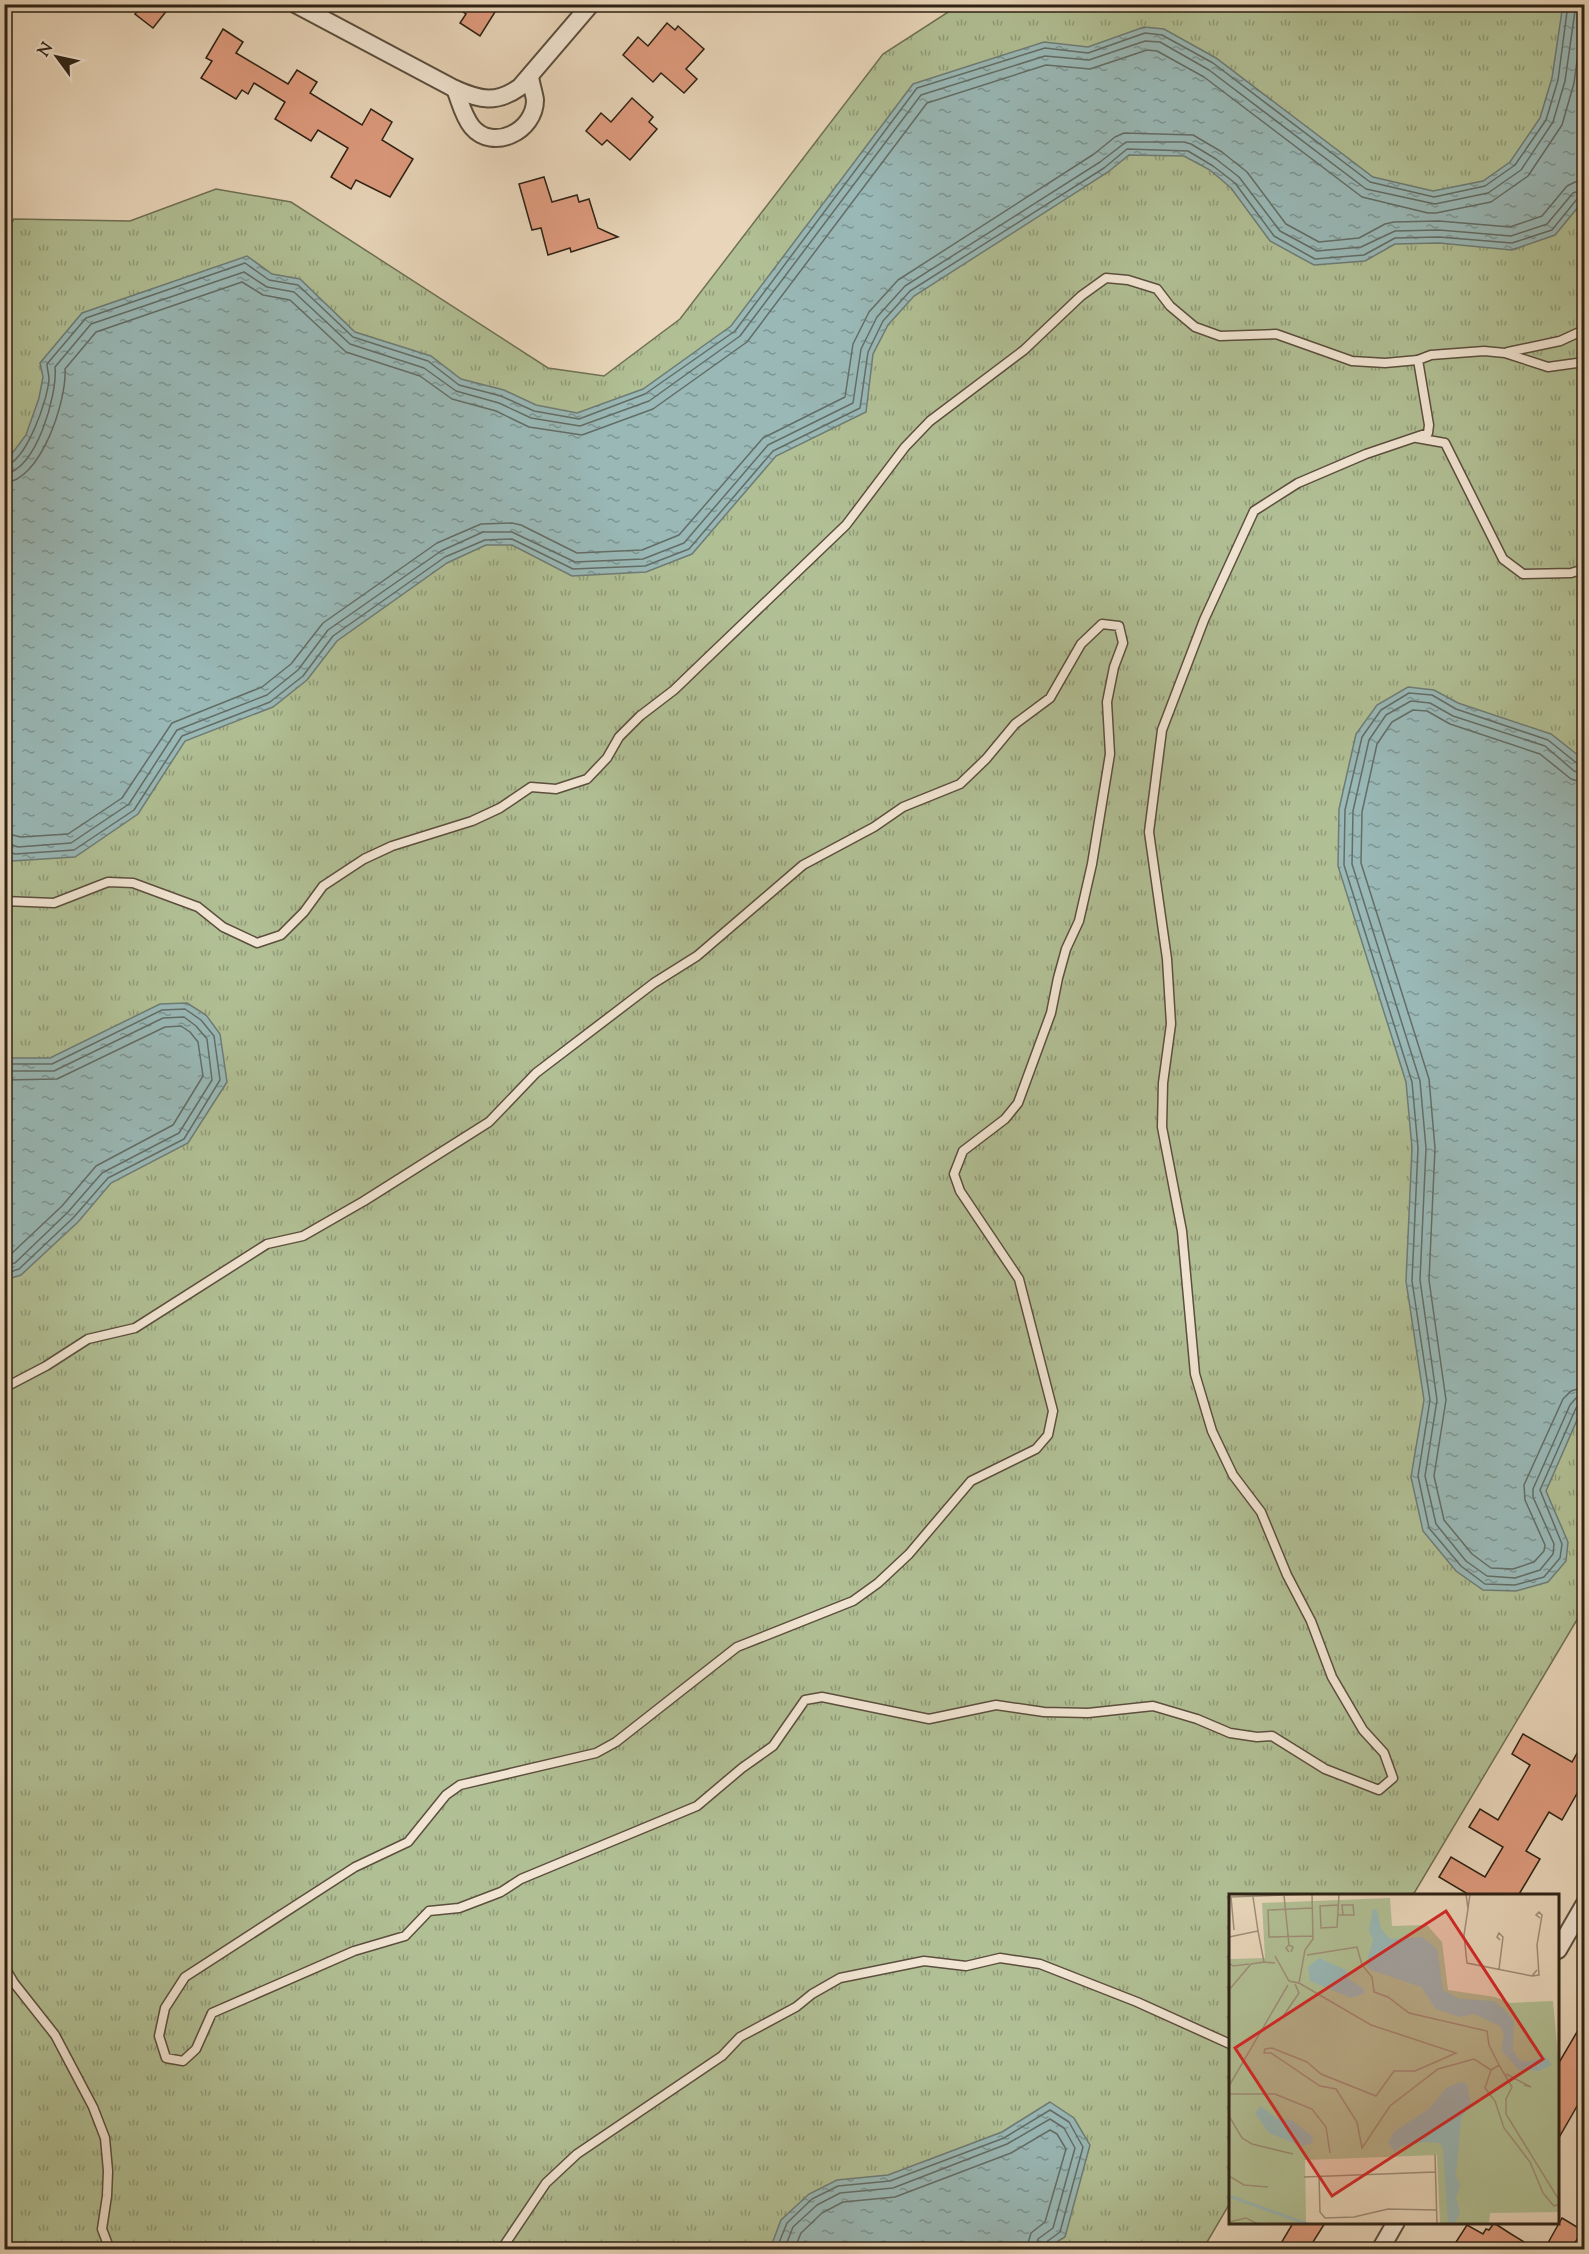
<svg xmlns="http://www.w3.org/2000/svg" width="1589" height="2254" viewBox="0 0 1589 2254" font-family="'Sorts Mill Goudy',serif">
  <defs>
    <pattern id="grass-tufts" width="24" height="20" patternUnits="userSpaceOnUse" patternTransform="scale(1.5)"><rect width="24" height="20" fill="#b1bf94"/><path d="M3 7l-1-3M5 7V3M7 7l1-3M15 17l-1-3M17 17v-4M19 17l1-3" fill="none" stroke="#909b78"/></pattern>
    <pattern id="water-ripples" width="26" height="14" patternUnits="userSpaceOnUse" patternTransform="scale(1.5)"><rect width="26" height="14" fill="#99b8b6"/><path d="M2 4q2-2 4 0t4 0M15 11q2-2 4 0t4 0" fill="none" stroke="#7d9593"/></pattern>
  </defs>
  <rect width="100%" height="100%" fill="#e9d6ba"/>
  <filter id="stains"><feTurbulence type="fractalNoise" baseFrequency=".00333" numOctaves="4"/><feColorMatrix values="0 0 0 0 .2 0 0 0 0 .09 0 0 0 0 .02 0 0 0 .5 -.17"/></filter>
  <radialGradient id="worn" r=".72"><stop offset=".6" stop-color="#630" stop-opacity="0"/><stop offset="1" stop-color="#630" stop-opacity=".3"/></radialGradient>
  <polygon fill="url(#grass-tufts)" stroke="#6f7054" stroke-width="1.5" points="959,5 1584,5 1584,1608 1413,1895 1230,1896 1230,2203 1203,2249 5,2249 4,234 14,219 130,221 216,189 291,202 548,368 604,376 680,319 883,54"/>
  <g fill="url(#water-ripples)" stroke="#6e7c76" stroke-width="1.5">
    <polygon points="1563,4 1584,5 1584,200 1555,235 1512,250 1439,243 1395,244 1365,261 1314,265 1270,241 1231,188 1210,170 1184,156 1129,155 1108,172 914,296 888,325 873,354 866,412 776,456 692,554 646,572 572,576 512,545 486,545 447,563 337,641 307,680 273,707 185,741 138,814 75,857 12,861 5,854 5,463 26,435 39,398 43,377 40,363 82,313 247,256 272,274 300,279 355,332 431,356 461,379 504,390 536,405 577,413 643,389 731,326 913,84 1044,42 1088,47 1144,27 1164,29 1216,58 1373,177 1433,191 1483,181 1510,162 1540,118 1552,78"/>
    <polygon points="1408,687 1434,690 1458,703 1551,734 1579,756 1584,764 1584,1404 1546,1491 1568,1542 1566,1561 1548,1582 1516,1591 1483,1590 1456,1571 1423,1531 1411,1477 1424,1400 1406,1281 1412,1148 1406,1082 1338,866 1339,809 1356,734 1377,705"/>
    <polygon points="187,1003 206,1015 220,1034 227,1082 188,1143 111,1183 78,1222 21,1275 5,1280 5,1058 50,1058 160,1004"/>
    <polygon points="1050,2102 1074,2118 1090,2145 1065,2237 1045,2249 770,2249 781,2220 809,2194 837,2180 888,2175 1002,2132"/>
  </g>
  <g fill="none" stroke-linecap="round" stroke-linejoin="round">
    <g stroke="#636d66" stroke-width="1.5">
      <path d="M4,466C26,463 48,399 49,379C49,374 47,369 47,364L86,318L245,263L269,280L298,285L353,337L428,361L459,385L501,396L534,411L579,419L645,394L735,331L917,88L1045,48L1088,53L1145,33L1162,35L1213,63L1370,182L1434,197L1485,186L1515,165L1546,120L1558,80L1568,4"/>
      <path d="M4,474C36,472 58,393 55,367L91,324L244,272L267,287L294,292L350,344L424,368L456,391L499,403L531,418L580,426L649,401L740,336L921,95L1045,56L1089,60L1145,41L1160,42L1209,70L1366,189L1435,204L1488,193L1521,170L1553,122L1565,81L1576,4"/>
      <path d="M4,483C41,481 67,400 65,369L96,332L242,282L263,295L290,300L346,352L420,376L452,399L496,411L529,427L582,435L653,409L747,342L927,103L1046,65L1090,69L1147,50L1157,51L1204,77L1362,197L1428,213H1436L1491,202L1528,176L1562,125L1574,83L1584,10"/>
      <polyline points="1584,766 1579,765 1548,740 1456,709 1432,695 1409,693 1381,710 1362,737 1345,810 1344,865 1412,1082 1418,1148 1412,1281 1430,1400 1418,1476 1429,1528 1461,1566 1485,1584 1515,1585 1544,1577 1560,1558 1562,1544 1540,1490 1576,1408 1584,1404"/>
      <polyline points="1584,774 1574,771 1545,746 1453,716 1430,703 1411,701 1386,715 1369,740 1353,811 1352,864 1420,1081 1426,1148 1420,1280 1437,1400 1425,1476 1436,1524 1466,1561 1487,1576 1515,1578 1540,1570 1553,1554 1554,1544 1533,1497 1533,1489 1570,1405 1576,1398 1584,1396"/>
      <polyline points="1584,783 1571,779 1540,754 1450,724 1427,711 1413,710 1392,722 1377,744 1362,812 1361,863 1429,1079 1435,1148 1429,1280 1446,1400 1434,1476 1444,1520 1472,1554 1491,1568 1513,1569 1534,1562 1544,1551 1545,1545 1525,1500 1524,1485 1563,1399 1571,1391 1584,1387"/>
      <polyline points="4,833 21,837 68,834 122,798 172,723 262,687 291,664 323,623 437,543 481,524 512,523 521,525 577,553 642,550 679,535 763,438 845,397 853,344 869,312 898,280 1094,154 1115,137 1124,133 1193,135 1222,152 1247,172 1286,224 1319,242 1359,238 1385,224 1394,222 1439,221 1510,227 1542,216 1567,186 1575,182 1584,180"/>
      <polyline points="4,842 18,847 71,843 129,804 177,730 267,695 298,670 328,630 441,551 483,532 512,532 575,562 643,559 684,543 768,445 853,403 861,349 877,317 905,286 1100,162 1126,142 1184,142 1191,144 1216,159 1239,177 1280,231 1317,251 1361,247 1395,231 1439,230 1511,236 1547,224 1573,193 1584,189"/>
      <polyline points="4,850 15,854 74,850 134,810 182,736 270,702 303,676 333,636 445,557 485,540 512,539 573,569 645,566 689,549 773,451 860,408 868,352 883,321 910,291 1104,168 1127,149 1188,151 1213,166 1235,183 1274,236 1315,259 1364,255 1395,238 1439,237 1512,243 1552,230 1577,199 1584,197"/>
      <polyline points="4,1064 52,1064 162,1010 185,1009 201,1020 214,1036 220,1080 184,1139 108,1178 73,1218 19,1269 4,1274"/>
      <polyline points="4,1071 54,1071 163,1018 184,1017 196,1026 207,1039 212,1080 179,1133 102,1173 68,1212 15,1263 4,1266"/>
      <polyline points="4,1080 57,1079 165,1027 181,1026 190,1032 198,1042 203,1076 173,1125 96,1166 62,1206 10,1255 4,1257"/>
      <polyline points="776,2250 787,2223 812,2199 838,2186 890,2181 1004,2138 1050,2110 1069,2122 1083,2147 1060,2232 1045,2243 1043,2250"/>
      <polyline points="784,2250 793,2227 817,2205 840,2193 893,2188 1007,2144 1050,2119 1064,2128 1075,2148 1053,2228 1038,2239 1035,2250"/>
      <polyline points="794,2250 801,2233 822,2213 843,2202 895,2197 1011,2153 1050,2130 1057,2134 1066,2149 1045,2222 1031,2233 1026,2250"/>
    </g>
  </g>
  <g fill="#de9b7e" stroke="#2d2215" stroke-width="1.5">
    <polygon points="143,4 172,4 153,28 135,14"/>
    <polygon points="451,4 500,4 480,36 460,23 466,14"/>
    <polygon points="667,23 675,30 678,26 704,49 686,69 697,79 684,93 661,73 653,82 623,55 638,37 648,46"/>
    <polygon points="223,29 243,42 236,53 288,84 297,70 317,82 310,93 362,125 371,109 392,122 382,140 413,159 390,197 356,180 351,189 331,177 348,148 318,130 311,141 275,119 285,102 254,83 248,94 242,90 236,99 201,78 212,61 206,58"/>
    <polygon points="632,98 653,117 649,122 657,129 630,160 607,140 602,145 586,131 601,113 611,122"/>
    <polygon points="544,177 552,202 577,195 579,202 589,199 598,228 618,237 571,252 570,248 548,255 541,228 532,230 519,184"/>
    <polygon points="1523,1734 1572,1762 1584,1741 1584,1781 1562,1820 1549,1812 1526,1851 1540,1859 1518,1896 1471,1896 1439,1877 1451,1857 1485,1877 1503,1847 1469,1827 1480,1809 1498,1820 1530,1765 1512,1754"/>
    <polygon points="1584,2020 1584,2094 1557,2141 1557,2066"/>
    <polygon points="1562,2218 1582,2230 1571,2250 1544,2250"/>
    <polygon points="1293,2223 1325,2223 1308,2250 1277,2250"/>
    <polygon points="1494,2223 1511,2234 1537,2250 1469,2250 1456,2242 1467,2225 1483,2234 1486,2229 1489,2230"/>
  </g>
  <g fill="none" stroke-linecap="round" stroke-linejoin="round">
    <defs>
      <g id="lane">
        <polyline points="1508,352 1560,341 1584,330"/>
        <polyline points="1417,438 1445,443 1503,559 1523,574 1571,573 1584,569"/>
        <polyline points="4,901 54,903 108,882 133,883 198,907 223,927 257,943 281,935 304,912 323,886 364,859 392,846 472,821 500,808 531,787 556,789 587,779 607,758 619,737 640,716 674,690 702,663 846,525 905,447 930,421 1024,350 1081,296 1106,278 1128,280 1157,289 1170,306 1195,327 1220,336 1276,334 1352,361 1385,363 1418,360"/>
        <polyline points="4,1388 46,1366 88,1339 135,1328 267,1244 303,1236 364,1201 489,1122 536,1073 654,983 697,956 803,865 874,827 903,807 960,784 986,759 1015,724 1050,698 1081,644 1102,624 1119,626 1123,643 1114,667 1107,702 1110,754 1092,864 1079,921 1066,949 1058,978 1051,1013 1018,1103 1005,1119 963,1151 954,1174 960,1191 1019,1279 1053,1411 1048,1435 1036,1449 971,1481 909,1554 878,1583 853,1601 737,1647 616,1742 596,1753 460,1785 446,1795 408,1842 355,1867 185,1977 165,2008 159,2036 166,2058 183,2061 196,2049 212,2013 354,1951 405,1936 429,1911 459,1908 501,1892 521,1879 697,1806 742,1768 773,1746 805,1700 822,1697 929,1719 996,1705 1044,1712 1088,1713 1153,1706 1197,1719 1230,1733 1257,1737 1272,1736 1325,1769 1379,1790 1393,1778 1384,1753 1363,1730 1332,1677 1311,1621 1287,1575 1261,1512 1233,1475 1212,1431 1195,1374 1182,1231 1162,1127 1163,1083 1171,1024 1167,959 1149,832 1162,730 1204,620 1254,511 1298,483 1366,454 1428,433 1429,425 1418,360 1431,355 1484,351 1505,353 1548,367 1584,362"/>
        <polyline points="4,1966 14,1983 55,2035 93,2107 105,2138 108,2171 107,2196 102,2229 110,2250"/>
        <polyline points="501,2250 546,2183 577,2154 722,2056 740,2037 796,2007 812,1994 840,1978 924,1961 966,1966 1000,1958 1040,1964 1137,2002 1230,2044"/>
      </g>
      <g id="street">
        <path d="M295,4L455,89C480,100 496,104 520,87L591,4"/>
        <path d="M455,89C460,101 463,116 472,127C493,152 535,131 535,100C534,93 531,84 530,77"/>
        <polyline points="1558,1950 1584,1905"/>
        <polyline points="1380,2250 1396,2222"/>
      </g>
    </defs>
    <use href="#lane" stroke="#5c4f3e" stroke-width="11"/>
    <use href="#street" stroke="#5c4f3e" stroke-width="20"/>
    <use href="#lane" stroke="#f1e4d2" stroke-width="8"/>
    <use href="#street" stroke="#f1e4d2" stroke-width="16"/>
  </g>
  <g transform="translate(1229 1894)">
    <rect width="330" height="330" fill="#e9d6ba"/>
    <path d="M161,4L163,32L198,31L213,48L219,96L266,103L281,109L324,107L330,172V318L261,319L260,330H211L208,261L76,266L77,330H0V65L36,64L33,9Z" fill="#b1bf94"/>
    <path d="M144,15L148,16L152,35L161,45L193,43L208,55L214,96L231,105L265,107L277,117L285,127L284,156L290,166L300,168L316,162L323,171L310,177L290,176L272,156L275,140L271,132L245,120L231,123L207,115L192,93L142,76L137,70L144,46L140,36ZM90,64L117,76L121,86L135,95L134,100L122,104L81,87L79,73ZM231,188L238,190L242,210L232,224L227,282L231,291L227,304L231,318L225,330H219L214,254L210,249L195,248L172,252L166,258L159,248L165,238L201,214L217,194ZM32,212L47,224L64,227L84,243L83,249L73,252L40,239L26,219Z" fill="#99b8b6"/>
    <path fill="none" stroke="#99b8b6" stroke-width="3" d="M0,302L78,330"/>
    <path fill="none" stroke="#9e8e78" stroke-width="1.5" d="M237,0L239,15L241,0M55,1L60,51M0,3L86,0M2,3L5,36M109,11L91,12L92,34L108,33L110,0M83,14L39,16L40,43L84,42M239,15L235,41L238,69L303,82L308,76M108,21H125L124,11H113L114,21M29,37L35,68L46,69M0,43L29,37L24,3M60,58L57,54L60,51L64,53L62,58M78,61L128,53L133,71L143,83L145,98L159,103L180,119L258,137L260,151L270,171M46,62L60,87L70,89L76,56L84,45L83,0M0,69L4,72L20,70M270,75L274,43L270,39L268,43L271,46M303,82L310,81L308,51L313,21L310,18L307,21L311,24M70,89L142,131L227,159L186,177H165L147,202L92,180L78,168L43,154L36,155L35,159H42L91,192L107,195L128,228L133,254L161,212L209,175L245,165L262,176M0,96L22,70L35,68M55,121L70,99L66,90M277,180L302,193L295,191M0,192L59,91M0,200H46L83,215L97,233L101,259M0,222L13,244L23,250L64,260M206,261L208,330M0,282L15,291L39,293M90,282L91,318L96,324L125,323L159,315L208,316M75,283L206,278M330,306L277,220V205L283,193L270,171L262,176L256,194L266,207L275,234L301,268L314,299L325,312L330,310M0,328L17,324L29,330"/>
    <path fill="#d62828" fill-opacity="0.15" stroke="#d62828" stroke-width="3" d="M217,17L314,165L103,302L6,154Z"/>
    <rect width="330" height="330" fill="none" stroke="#2d2215" stroke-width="3"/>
  </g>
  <rect width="1589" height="2254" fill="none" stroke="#e9d6ba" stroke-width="24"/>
  <rect x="6" y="6" width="1577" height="2242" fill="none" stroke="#2d2215" stroke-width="3"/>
  <rect x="12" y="12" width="1565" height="2230" fill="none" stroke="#2d2215" stroke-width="1.5"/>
  <g transform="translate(57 57) rotate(303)" stroke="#f1e4d2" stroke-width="4.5" paint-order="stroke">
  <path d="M0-4.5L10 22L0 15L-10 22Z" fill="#2d2215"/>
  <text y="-9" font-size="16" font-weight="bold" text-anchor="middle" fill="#2d2215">N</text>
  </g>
  <rect width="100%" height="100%" filter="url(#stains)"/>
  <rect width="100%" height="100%" fill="url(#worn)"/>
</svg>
